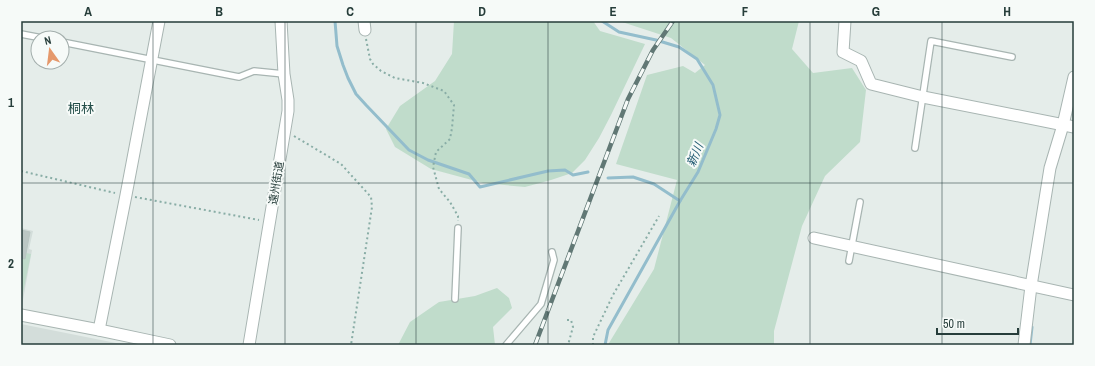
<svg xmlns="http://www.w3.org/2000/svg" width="1095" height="366" viewBox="0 0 1095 366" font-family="'Archivo Narrow','Noto Sans JP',sans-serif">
  <rect width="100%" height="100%" fill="#e5edea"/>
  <g fill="#d3ddda">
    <polygon points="21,228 33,231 29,249 32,250 21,311"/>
    <polygon points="21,324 126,345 21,345"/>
  </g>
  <g fill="#c0dccb">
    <polygon points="454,21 593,21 600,31 645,44 611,115 599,138 585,160 572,173 551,180 525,187 483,183 431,169 395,147 386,129 400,106 435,81 452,54"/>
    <polygon points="619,21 799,21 792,49 813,73 852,68 866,90 860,142 825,176 802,226 774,331 774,345 609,345 609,343 654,269 677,180 616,164 647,75 683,66 695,73 705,65 671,38"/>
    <polygon points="21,252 31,254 21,302"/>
    <polygon points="497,288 509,298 512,308 493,327 495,345 398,345 410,322 439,302 475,296"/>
  </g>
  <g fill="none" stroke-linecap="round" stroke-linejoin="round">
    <g stroke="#93bdcc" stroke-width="3">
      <polyline points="335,21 337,46 343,65 348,78 356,94 366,105 409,150 428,160 469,174 480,187 548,171 565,170 573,175 588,172"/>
      <polyline points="602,21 619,32 656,40 679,47 697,59 713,85 720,115 716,129 698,172 680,201 608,330 605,345"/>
      <polyline points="608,178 633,177 654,184 680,201"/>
      <polyline points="1030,345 1032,327"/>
    </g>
  </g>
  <polygon fill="#bbc7c4" stroke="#b8c6c2" points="21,230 30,232 25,259 21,258"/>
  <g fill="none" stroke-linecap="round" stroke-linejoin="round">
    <defs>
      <g id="service">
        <polyline points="21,34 42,38"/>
        <polyline points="62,42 239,77 254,71 284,74"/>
        <polyline points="915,148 931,41 1012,57"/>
        <polyline points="849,261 860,202"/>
        <polyline points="455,299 458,228"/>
        <polyline points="506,345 541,304 554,260 552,252"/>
      </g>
      <g id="minor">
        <polyline points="364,21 365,30"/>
        <polyline points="845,21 843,52 861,61 871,84 923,97 1074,127"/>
        <polyline points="814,238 1074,295"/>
        <polyline points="21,315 99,330 170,345"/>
        <polyline points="99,330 126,195 159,21"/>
        <polyline points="249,345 288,111 288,100 284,74 281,21"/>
        <polyline points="1024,345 1031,286 1050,168 1063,125 1074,77"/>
      </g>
    </defs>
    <use href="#service" stroke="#a8b5b2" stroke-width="8"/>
    <use href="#minor" stroke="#a8b5b2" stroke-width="13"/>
    <g stroke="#89ada6" stroke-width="2" stroke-dasharray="2 3" stroke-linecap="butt">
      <polyline points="366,39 370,59 373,64 381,71 395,78 423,83 444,91 454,105 452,128 450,139 436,152 433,167 439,189 450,202 458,216 458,221"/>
      <polyline points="294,136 341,164 371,197 372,207 351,345"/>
      <polyline points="21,171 115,193"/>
      <polyline points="135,197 259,220"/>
      <polyline points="567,320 571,320 573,327 568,345"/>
      <polyline points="593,345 593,337 613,295 659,216"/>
    </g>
    <use href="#service" stroke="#fff" stroke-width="5.5"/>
    <use href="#minor" stroke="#fff" stroke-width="11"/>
    <defs>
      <polyline id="rail" points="535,345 628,99 653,50 673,21"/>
    </defs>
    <use href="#rail" stroke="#617875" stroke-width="4.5"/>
    <use href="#rail" stroke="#f6faf8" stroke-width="3" stroke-dasharray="9" stroke-linecap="butt"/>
  </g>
  <path fill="none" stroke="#263d3a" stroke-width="1" stroke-opacity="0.55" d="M153,21V345M285,21V345M416,21V345M548,21V345M679,21V345M810,21V345M942,21V345M21,183H1074"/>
  <g text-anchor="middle" stroke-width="4" stroke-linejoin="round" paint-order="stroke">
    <g font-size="11" fill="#263d3a" stroke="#f6faf8">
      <text transform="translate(276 183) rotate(-81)" y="4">遠州街道</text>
    </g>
    <g font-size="12" font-style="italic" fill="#255d74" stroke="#f6faf8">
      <text transform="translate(695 155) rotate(-68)" y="4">新川</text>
    </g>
    <g font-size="13" fill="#234e49" stroke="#f6faf8">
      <text x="81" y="113">桐林</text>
    </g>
  </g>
  <rect width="1095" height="366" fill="none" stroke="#f6faf8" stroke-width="44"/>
  <g transform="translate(50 50) rotate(346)"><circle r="19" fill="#f6faf8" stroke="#a3aeac"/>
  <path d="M0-3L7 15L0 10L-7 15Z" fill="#e5986b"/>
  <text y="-6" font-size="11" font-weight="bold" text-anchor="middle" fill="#263d3a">N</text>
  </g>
  <path d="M937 328v6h81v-6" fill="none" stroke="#263d3a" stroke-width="2"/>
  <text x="943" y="328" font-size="12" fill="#263d3a" stroke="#f6faf8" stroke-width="3" paint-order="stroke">50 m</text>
  <rect x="22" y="22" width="1051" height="322" fill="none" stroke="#263d3a" stroke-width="1.5"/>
  <g font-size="13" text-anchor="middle" font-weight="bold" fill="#263d3a">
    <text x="88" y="16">A</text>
    <text x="219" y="16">B</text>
    <text x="350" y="16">C</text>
    <text x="482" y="16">D</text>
    <text x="613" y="16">E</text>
    <text x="745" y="16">F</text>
    <text x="876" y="16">G</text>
    <text x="1007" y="16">H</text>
    <text x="11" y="107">1</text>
    <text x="11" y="268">2</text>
  </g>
</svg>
